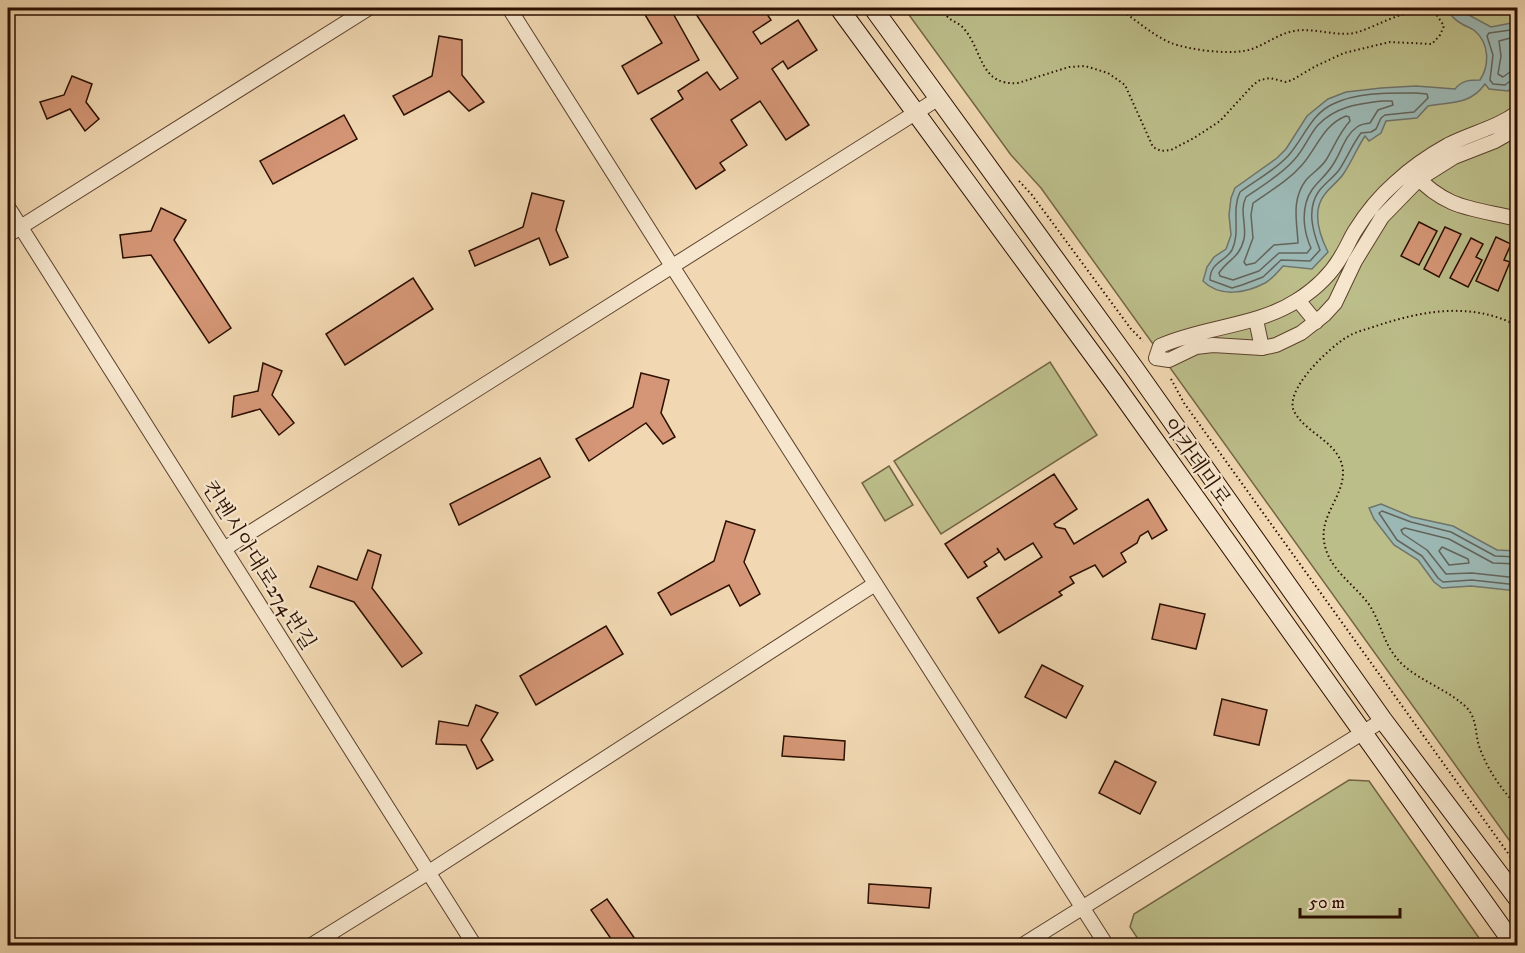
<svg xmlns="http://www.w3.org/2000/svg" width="1525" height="953" viewBox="0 0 1525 953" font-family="'IM FELL DW Pica','Noto Serif KR',serif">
  <rect width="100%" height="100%" fill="#f1d8b2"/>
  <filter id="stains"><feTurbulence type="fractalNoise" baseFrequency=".00333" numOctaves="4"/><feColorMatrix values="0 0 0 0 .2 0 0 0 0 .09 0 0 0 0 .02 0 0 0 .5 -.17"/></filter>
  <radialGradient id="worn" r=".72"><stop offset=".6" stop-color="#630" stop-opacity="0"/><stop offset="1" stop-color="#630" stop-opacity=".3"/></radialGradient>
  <g fill="#bcbe8a" stroke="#746645" stroke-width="1.5">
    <polygon points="904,8 1517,8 1517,851 1041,188 1011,155"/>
    <polygon points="1050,362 1097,435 941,534 894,461"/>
    <polygon points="889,466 913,505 885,521 862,483"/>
    <polygon points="1349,780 1369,781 1484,945 1142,945 1130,927 1134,914"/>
  </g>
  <g fill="#9cb8b4" stroke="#6f746c" stroke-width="1.5">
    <path d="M1446,8H1460L1463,12L1491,27L1517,22L1516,84L1508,91L1489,89L1485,84C1470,105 1451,102 1428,106L1417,118L1386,121L1381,133L1369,141L1365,136C1357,148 1352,161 1344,173C1339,181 1331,186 1325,194C1311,211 1319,234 1328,252L1312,269L1283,266C1278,272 1272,279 1265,283C1246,293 1220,298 1203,281L1207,267L1214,257L1226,249L1231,235L1229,215L1231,198L1235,188L1277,158L1286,149L1307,116L1328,99L1346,92L1381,88L1416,86L1455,89C1462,80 1470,80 1480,80C1490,65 1489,43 1475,31C1472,28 1467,27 1462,24C1456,21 1449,14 1446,8Z"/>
    <polygon points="1381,504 1412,517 1453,526 1497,550 1517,551 1517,591 1471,586 1442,588 1434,582 1418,560 1394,545 1374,519 1369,508"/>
  </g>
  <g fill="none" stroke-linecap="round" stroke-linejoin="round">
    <g stroke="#64645a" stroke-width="1.5">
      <polyline points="1518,29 1489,33 1487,36 1493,55 1490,80 1493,84 1505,85 1513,79 1518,79"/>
      <polyline points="1518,36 1499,41 1501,56 1498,74 1503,77 1510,72 1518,71"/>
      <path d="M1416,93L1427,94L1428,98L1414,112L1385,115L1381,118L1376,129L1371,132L1361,133C1352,145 1347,158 1339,170C1333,178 1325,183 1319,191C1306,209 1313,232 1320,250L1310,261L1281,260L1263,277L1242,285L1232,288L1210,280C1210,262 1225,262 1232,250C1241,231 1231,211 1240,192C1256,180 1274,171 1288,156C1304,138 1311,114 1333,104C1358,92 1389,93 1416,93Z"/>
      <path d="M1382,101H1392L1393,105L1378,110L1370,123C1365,124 1361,124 1357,127C1344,136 1341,154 1332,166C1324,179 1310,186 1306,203C1302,218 1305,235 1311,248L1307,253H1279L1259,271L1233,280L1220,276L1219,273C1229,258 1239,259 1244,239C1247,225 1239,211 1246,197C1263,185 1281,175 1294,160C1304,150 1309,135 1318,125C1336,106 1358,104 1382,101Z"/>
      <path d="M1346,116L1349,117L1350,121C1339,133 1334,147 1326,160C1321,168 1312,173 1306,180C1291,200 1297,221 1298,243L1274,245L1255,263L1246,265L1244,262L1253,238L1251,215L1253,203C1270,191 1288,181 1302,165C1317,148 1323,125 1346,116Z"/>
      <polygon points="1442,547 1468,559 1469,563 1449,565 1439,551"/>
      <polyline points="1518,557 1495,556 1451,532 1411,522 1382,511 1379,513 1397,540 1422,556 1438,578 1443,582 1472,580 1518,585"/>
      <polyline points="1518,564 1493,563 1449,539 1405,528 1401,530 1403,534 1427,550 1446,574 1472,573 1518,578"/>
    </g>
  </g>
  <g fill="#d49676" stroke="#2b0f00" stroke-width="1.5">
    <polygon points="23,8 39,8 27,14"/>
    <polygon points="641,8 670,8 699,60 638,94 622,66 662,43"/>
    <polygon points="692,8 763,8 771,20 753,32 761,44 798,20 817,50 788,69 783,61 772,69 809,125 786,140 760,101 731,120 747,145 720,163 725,170 696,189 651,119 683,99 678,91 707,72 720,90 738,78"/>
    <polygon points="439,36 462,40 462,75 484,102 469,111 449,91 404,115 393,96 432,76"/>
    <polygon points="72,76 92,84 86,102 99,119 85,131 70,109 47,119 40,102 64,95"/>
    <polygon points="344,115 357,139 273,184 260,161"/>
    <polygon points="532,193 564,201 556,230 568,257 550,265 539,238 475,266 469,251 523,227"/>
    <polygon points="161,208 186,220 174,240 231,328 209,343 151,255 123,258 120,235 151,231"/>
    <polygon points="1419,222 1437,231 1419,265 1401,256"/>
    <polygon points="1445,227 1461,234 1439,277 1424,269"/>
    <polygon points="1496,237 1511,244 1504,260 1510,262 1498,291 1476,281"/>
    <polygon points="1471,238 1483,244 1476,257 1482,260 1468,287 1450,278"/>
    <polygon points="413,278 433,309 345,365 326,334"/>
    <polygon points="263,363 282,371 272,395 294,423 279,435 260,409 232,417 234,396 258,391"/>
    <polygon points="641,373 669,380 661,413 675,437 663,444 646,423 589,461 576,439 633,407"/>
    <polygon points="540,458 550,477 459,525 450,504"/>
    <polygon points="1054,474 1077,509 1054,524 1056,527 1065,529 1074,544 1148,499 1167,530 1152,539 1148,531 1140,536 1137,543 1121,553 1126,562 1103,577 1095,565 1070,577 1074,583 1059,592 1062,595 999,633 977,598 1042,557 1033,543 1005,560 997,548 999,552 984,562 987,566 968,578 945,544"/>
    <polygon points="726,521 755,530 744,562 760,594 740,606 729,585 671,615 658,593 714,561"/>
    <polygon points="368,550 381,555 372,588 422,653 402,667 354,602 310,587 318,566 357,580"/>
    <polygon points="1160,604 1205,614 1196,649 1152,639"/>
    <polygon points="606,626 623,654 536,705 520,676"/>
    <polygon points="1042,665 1083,686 1066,718 1025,697"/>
    <polygon points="1222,699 1267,710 1259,745 1214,735"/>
    <polygon points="476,705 498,713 481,740 493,760 477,769 466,745 436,744 439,721 468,726"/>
    <polygon points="784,736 845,741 844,760 782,756"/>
    <polygon points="1115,761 1156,782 1140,814 1099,793"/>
    <polygon points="869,884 931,888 929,908 868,903"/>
    <polygon points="607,899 640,946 616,946 591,910"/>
    <polygon points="748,942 800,946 748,946"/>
  </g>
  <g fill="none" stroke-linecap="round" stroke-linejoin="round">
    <defs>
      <g id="street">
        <polyline points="509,8 672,266 1107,946"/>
        <path d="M1518,112C1497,128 1471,133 1448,145C1430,155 1411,168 1396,182C1380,196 1366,213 1355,231C1350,239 1347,247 1342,255C1332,273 1315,289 1298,300C1256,327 1205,326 1160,346L1156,358L1169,360L1196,347L1213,345L1262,348L1276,345L1301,333L1324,315L1335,303L1355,261L1382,217L1419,179L1454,157L1495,141L1518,128"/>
        <path d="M1414,174C1447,210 1473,208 1518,219"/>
        <polyline points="8,207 475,946"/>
        <polyline points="8,235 369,8"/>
        <polyline points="1298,300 1316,322"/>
        <polyline points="1256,320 1262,348"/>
        <polyline points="224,549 939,98"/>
        <polyline points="310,946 429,872 875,584"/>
        <polyline points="1021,946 1383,720"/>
      </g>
      <g id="secondary">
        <polyline points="839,8 1113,382 1515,946"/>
        <polyline points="873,8 1135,369 1383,720 1518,899"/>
      </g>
    </defs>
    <use href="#street" stroke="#5c412c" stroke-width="16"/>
    <use href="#secondary" stroke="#2b0f00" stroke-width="20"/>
    <g stroke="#2b0f00" stroke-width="2" stroke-dasharray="1.5 3" stroke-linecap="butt">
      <path d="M943,8C947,23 957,19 965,30C983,52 980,86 1018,83L1069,67L1085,66L1108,73L1125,85L1153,147L1161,151L1171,150L1194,138L1220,121L1253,85L1260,80L1270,78L1286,82L1292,80L1316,66L1344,53L1390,42L1432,44L1440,35L1444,26L1436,14C1409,5 1383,24 1358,32C1338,38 1315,27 1294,31C1276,34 1262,48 1244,51C1224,54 1190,50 1171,43C1152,35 1135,19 1118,8"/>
      <polyline points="1019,181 1032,195 1131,329 1143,341"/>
      <path d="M1518,326C1470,301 1421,311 1373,327C1364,330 1355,332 1347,337C1330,347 1281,392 1295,413C1307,434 1341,443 1343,471C1344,496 1320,515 1324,541C1328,570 1355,584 1370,606C1383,627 1383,646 1403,665C1422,682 1449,690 1467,708C1477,719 1475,733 1479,746C1487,769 1501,789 1518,807"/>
      <polyline points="1171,379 1184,403 1518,867"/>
    </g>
    <use href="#street" stroke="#f6e6cd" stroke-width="14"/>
    <use href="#secondary" stroke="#f6e6cd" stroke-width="18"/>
  </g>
  <g text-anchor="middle" stroke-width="4.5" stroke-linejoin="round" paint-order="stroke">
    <g font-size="21" fill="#2b0f00" stroke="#f6e6cd">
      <text transform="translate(1197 462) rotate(55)" y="7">아카데미로</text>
      <text transform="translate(259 565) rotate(58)" y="7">컨벤시아대로274번길</text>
    </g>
  </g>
  <rect width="1525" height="953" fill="none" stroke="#f1d8b2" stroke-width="30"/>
  <rect x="9" y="9" width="1507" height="935" fill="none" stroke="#2b0f00" stroke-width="3"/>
  <rect x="15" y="15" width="1495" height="923" fill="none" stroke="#2b0f00" stroke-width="1.5"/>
  <path d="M1300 908v9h100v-9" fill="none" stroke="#2b0f00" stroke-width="3"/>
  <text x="1309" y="908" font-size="18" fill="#2b0f00" stroke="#f6e6cd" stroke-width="4.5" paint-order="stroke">50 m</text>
  <rect width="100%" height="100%" filter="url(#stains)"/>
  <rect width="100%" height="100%" fill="url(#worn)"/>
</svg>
